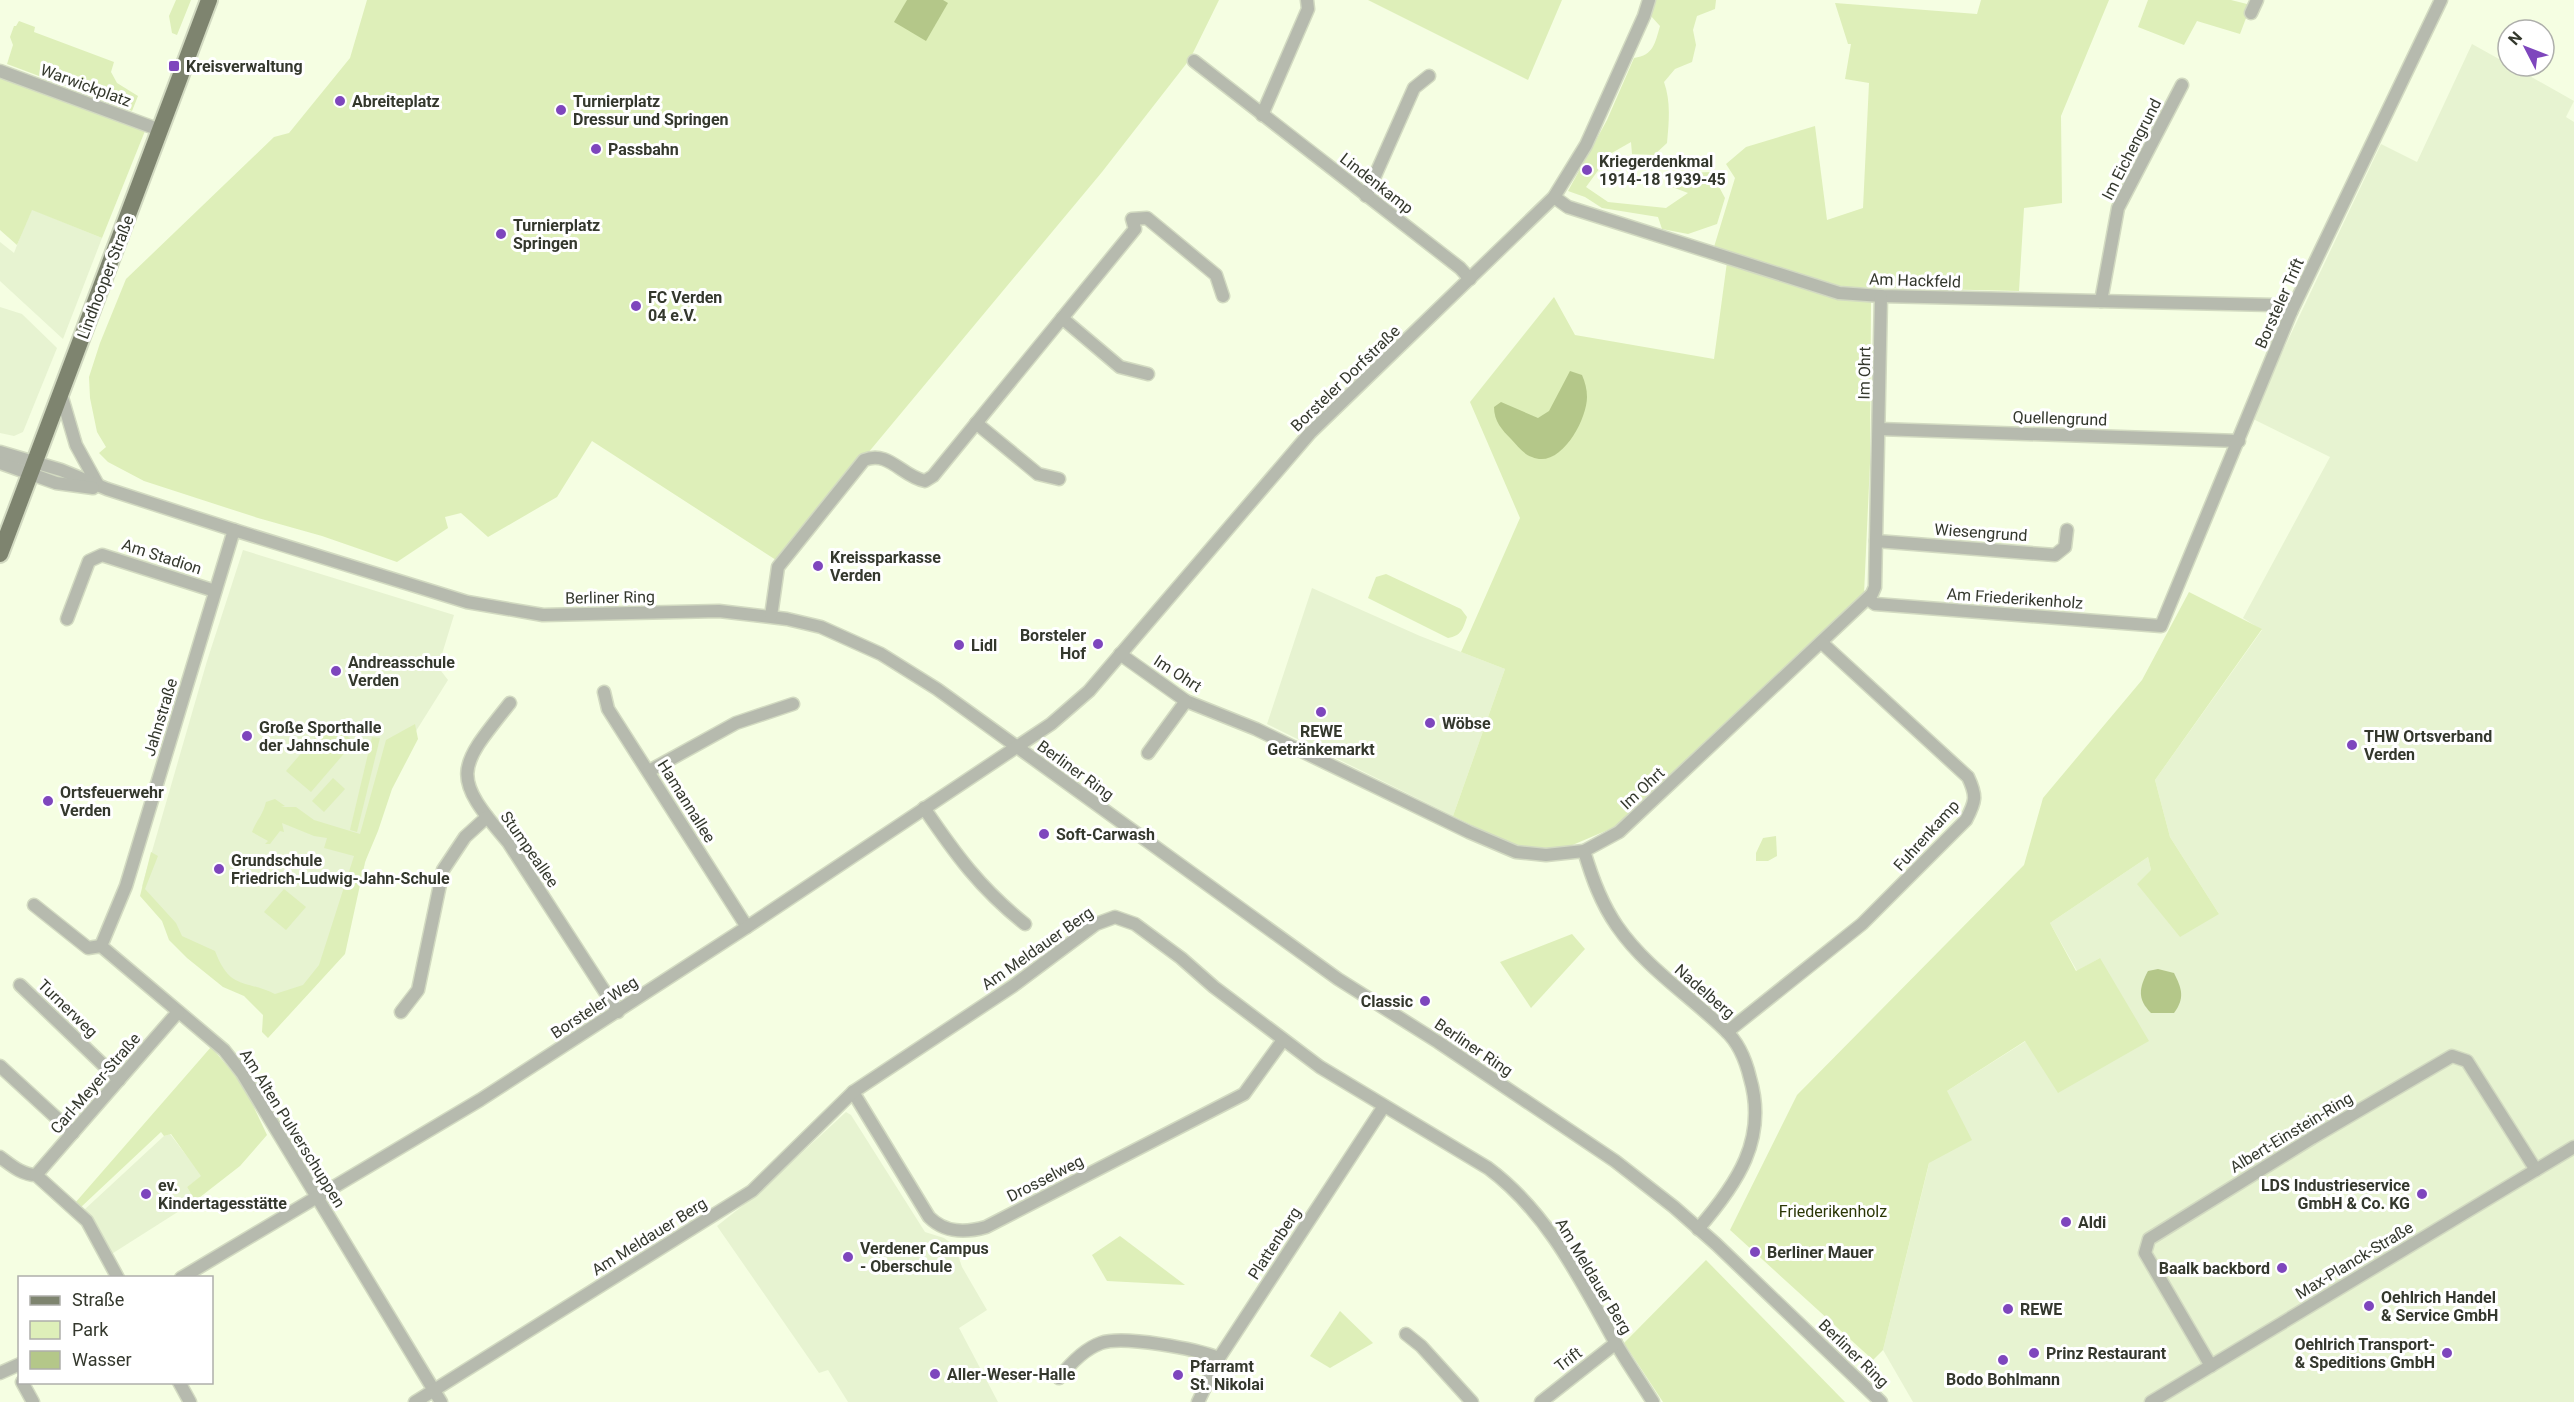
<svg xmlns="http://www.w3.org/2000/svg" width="2574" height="1402" viewBox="0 0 2574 1402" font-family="Roboto,sans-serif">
  <rect width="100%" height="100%" fill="#f5fee2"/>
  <g fill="#e7f3d1">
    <polygon points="2472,44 2508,64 2508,66 2512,66 2574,101 2566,117 2574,122 2574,1402 1913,1402 1883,1350 1947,1091 2026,1041 2100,958 2077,971 2050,923 2148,857 2151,870 2219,914 2170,837 2155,780 2262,630 2243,618 2330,457 2251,418 2381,144 2417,162"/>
    <polygon points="31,209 102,238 63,339 0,281 0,242 14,253"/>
    <polygon points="0,307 22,314 57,348 23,432 14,436 0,433"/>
    <polygon points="243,550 454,615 438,667 448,680 411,739 375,823 361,879 335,944 307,989 255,998 184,948 142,886 207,661"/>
    <polygon points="1312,588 1420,636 1505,669 1453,816 1267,724"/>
    <polygon points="846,1112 851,1115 925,1232 944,1238 955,1246 962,1267 987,1310 959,1328 998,1402 848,1402 828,1370 819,1373 717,1226 756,1195"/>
    <polygon points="170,1134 202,1176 187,1187 195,1201 110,1255 83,1211 164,1136"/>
  </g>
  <g fill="#deefb9">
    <polygon points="176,0 191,0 177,35 172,33 169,16"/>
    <polygon points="367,0 1219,0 1190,59 1102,172 798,537 776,560 592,441 557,497 488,537 461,513 445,517 448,528 397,562 322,536 258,518 144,481 108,462 99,453 106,447 97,432 90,398 89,377 100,343 126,279 274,137 289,133 350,58"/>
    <polygon points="1368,0 1562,0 1528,80"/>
    <path d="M1655,0H1716L1715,9L1697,16L1693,30L1696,45L1692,62L1675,69L1664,82C1671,102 1669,122 1667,143L1654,155L1632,154L1631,142L1610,154L1586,187L1608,202L1666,208L1688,193L1672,187L1670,177L1685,173L1711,172L1725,198L1717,224L1688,234L1662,229L1658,217L1602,208L1585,197L1568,191L1607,120L1634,58C1654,55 1655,43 1660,26L1650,15Z"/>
    <polygon points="1981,0 2109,0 2061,116 2062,203 2024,208 2019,291 1843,287 1714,247 1735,178 1726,164 1746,147 1815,126 1827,220 1863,208 1869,83 1845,79 1851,44 1848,44 1835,3 1977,14"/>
    <polygon points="2148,0 2231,0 2251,5 2240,34 2197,21 2184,45 2138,27"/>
    <polygon points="19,21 35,27 34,32 114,62 111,72 117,83 138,96 132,111 7,64 13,45 10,37 14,26 16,26"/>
    <polygon points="0,77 145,131 102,238 32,210 17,245 0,230"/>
    <polygon points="1727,262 1843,299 1871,302 1870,463 1864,594 1615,827 1563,849 1513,846 1453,816 1505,669 1461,652 1520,518 1470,402 1554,297 1575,335 1714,359"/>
    <path d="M1386,574L1461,609L1467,617C1463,629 1461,636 1448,638L1368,598L1376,577Z"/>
    <polygon points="2189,592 2262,629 2155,780 2170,837 2219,914 2180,937 2137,884 2151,870 2148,857 2050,923 2076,971 2100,958 2149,1041 2058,1093 2025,1041 1947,1091 1972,1140 1929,1163 1883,1350 1873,1360 1730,1230 1797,1095 2024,865 2043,798 2142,680"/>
    <polygon points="329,721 354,742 311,792 286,771"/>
    <path d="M415,724L418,739L392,789L378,831L365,862L345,954L268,1038L262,1032L263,1015L244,996L223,987L187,958L169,940L162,921L140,896L151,852L158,856L145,889L176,923L182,936L215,951C230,990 243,979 275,994L303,985L319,965L354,856L324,848L327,838L314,836L282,823L284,832L280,831L270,844H265L268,841L252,832C257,819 262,817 266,802L275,799L285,806L281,807H296L314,820L360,834L386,740Z"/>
    <polygon points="372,737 380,738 357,832 350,830"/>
    <polygon points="333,778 345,789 324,812 312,801"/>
    <polygon points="1776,836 1777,856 1768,861 1756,861 1756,853 1763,838"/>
    <polygon points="284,889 306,907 286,930 264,912"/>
    <polygon points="1572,934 1585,949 1531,1008 1500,962"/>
    <polygon points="211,1047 243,1084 267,1135 240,1166 195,1201 187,1187 201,1176 171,1134 164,1136 161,1132 80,1208 75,1203"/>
    <polygon points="1120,1236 1185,1285 1107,1281 1092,1255"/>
    <polygon points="1706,1260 1845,1402 1663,1402 1624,1343"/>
    <polygon points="1340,1311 1373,1343 1330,1368 1310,1356"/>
  </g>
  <g fill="#b4c789">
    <polygon points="907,0 943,0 948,3 926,41 894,22"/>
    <path d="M1570,371L1582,375C1585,382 1587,389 1587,397C1587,420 1560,470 1532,457C1523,454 1517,445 1511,439C1502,430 1494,421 1494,407L1501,402L1538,418L1549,411Z"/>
    <path d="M2158,969L2174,973C2182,989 2185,998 2174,1013H2151C2137,999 2139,988 2148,971Z"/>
  </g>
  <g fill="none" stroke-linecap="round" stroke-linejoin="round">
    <defs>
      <g id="minor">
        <polyline points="2251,13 2257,0"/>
        <polyline points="1194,61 1460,268 1470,279"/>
        <polyline points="0,71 160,130"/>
        <polyline points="1262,115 1308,9 1307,0"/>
        <polyline points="1366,196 1414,88 1429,76"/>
        <polyline points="1554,197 1568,207 1839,293 1881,296 2273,305 2291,312"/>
        <polyline points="2101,301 2118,208 2182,85"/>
        <polyline points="1062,318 1120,367 1148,374"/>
        <polyline points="61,394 76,445 98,485"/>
        <polyline points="976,423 1038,474 1059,479"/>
        <polyline points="1879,429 2239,441"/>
        <polyline points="0,452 61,470 107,489 234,530 467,602 543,615 719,611 787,619 821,627 881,654 937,689 1338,979 1438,1042 1615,1161 1674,1207 1716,1244 1881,1402"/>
        <polyline points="0,463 56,483 93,488"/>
        <polyline points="1876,541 2055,555 2065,547 2067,530"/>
        <polyline points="1868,599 1875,604 2161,626 2291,312 2441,0"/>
        <path d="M771,616L778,567L864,460C889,450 901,476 925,481L933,476L1135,229L1132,219L1147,218L1216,275L1223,296"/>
        <polyline points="67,619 89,561 102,555 215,591"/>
        <polyline points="1120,654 1186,701 1256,729 1469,832 1516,852 1546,855 1584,851 1619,832 1872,594 1875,587 1881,296"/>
        <polyline points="604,692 608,709 747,927"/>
        <path d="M510,703C457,769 450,775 508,842L618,1012"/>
        <polyline points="1148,753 1186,701"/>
        <polyline points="649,771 736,723 793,704"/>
        <path d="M924,808C956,855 980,888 1025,924"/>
        <path d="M1584,851C1592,878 1601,903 1617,926C1646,968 1689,995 1725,1030C1738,1042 1746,1061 1750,1078C1768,1139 1737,1184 1698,1229"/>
        <polyline points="34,905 88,948 101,946 224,1050 242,1073 441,1402"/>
        <polyline points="101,946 126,886 234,530"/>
        <polyline points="20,985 119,1080"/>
        <polyline points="401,1012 418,990 443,870 465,837 487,817"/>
        <path d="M1727,1032L1862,924L1966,820C1976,801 1977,796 1968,777L1822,643"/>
        <polyline points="0,1066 73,1133"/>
        <path d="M853,1092L929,1217C945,1233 965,1233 986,1227L1244,1094L1283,1040"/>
        <path d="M0,1157C11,1165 22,1175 36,1175L87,1221L118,1278"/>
        <polyline points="36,1175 178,1012"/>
        <polyline points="181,1278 480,1100 747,927 1051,724 1089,691 1310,433 1554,197 1586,145 1644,16 1649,0"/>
        <polyline points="1406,1334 1421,1346 1472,1402"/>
        <polyline points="2211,1366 2145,1253 2149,1239 2312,1138 2452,1056 2467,1061 2536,1170"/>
        <polyline points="0,1373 20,1364"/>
        <path d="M1059,1378C1070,1364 1084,1349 1101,1343C1124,1335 1196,1349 1219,1358"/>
        <polyline points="22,1382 33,1402"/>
        <polyline points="179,1382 190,1402"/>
        <path d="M415,1402L752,1191L853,1092L1013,986L1096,924L1115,917L1135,924L1181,958L1214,987L1320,1067L1488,1168C1547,1212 1579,1277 1614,1340C1626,1361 1640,1381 1653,1402"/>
        <polyline points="1198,1402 1219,1358 1384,1106"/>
        <polyline points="1541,1402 1616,1343"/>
        <polyline points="2151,1402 2574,1147"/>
      </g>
      <polyline id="major" points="0,554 209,0"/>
    </defs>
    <use href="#minor" stroke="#d2dac1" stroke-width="15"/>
    <use href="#major" stroke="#d2dac1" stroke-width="20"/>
    <use href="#minor" stroke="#b6baae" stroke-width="12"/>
    <use href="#major" stroke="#7e846f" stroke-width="16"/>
  </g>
  <g fill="#7e46bd" stroke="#fff" stroke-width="2">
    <rect x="168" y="60" width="12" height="12" rx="3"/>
    <circle cx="340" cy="101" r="6"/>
    <circle cx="561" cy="110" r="6"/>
    <circle cx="596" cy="149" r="6"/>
    <circle cx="1587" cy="170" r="6"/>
    <circle cx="501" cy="234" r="6"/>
    <circle cx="636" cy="306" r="6"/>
    <circle cx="818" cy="566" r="6"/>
    <circle cx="1098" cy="644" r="6"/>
    <circle cx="959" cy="645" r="6"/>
    <circle cx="336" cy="671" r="6"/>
    <circle cx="1321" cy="712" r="6"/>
    <circle cx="1430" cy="723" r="6"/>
    <circle cx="247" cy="736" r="6"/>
    <circle cx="2352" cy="745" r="6"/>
    <circle cx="48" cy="801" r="6"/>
    <circle cx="1044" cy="834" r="6"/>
    <circle cx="219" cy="869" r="6"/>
    <circle cx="1425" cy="1001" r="6"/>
    <circle cx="146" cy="1194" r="6"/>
    <circle cx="2422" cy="1194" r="6"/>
    <circle cx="2066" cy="1222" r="6"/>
    <circle cx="1755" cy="1252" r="6"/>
    <circle cx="848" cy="1257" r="6"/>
    <circle cx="2282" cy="1268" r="6"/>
    <circle cx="2369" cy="1306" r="6"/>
    <circle cx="2008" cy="1309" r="6"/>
    <circle cx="2034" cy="1353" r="6"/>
    <circle cx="2447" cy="1353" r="6"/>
    <circle cx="2003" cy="1360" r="6"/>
    <circle cx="935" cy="1374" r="6"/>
    <circle cx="1178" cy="1375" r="6"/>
  </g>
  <g text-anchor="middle" stroke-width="6" stroke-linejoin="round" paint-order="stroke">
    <g font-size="16" font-weight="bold" fill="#34382d" stroke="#fff" text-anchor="start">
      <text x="186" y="72">Kreisverwaltung</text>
      <text x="352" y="107">Abreiteplatz</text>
      <text x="573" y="107">Turnierplatz<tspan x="573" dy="18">Dressur und Springen</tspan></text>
      <text x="608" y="155">Passbahn</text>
      <text x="1599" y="167">Kriegerdenkmal<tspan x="1599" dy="18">1914-18 1939-45</tspan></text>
      <text x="513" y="231">Turnierplatz<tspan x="513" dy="18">Springen</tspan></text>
      <text x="648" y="303">FC Verden<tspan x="648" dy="18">04 e.V.</tspan></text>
      <text x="830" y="563">Kreissparkasse<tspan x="830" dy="18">Verden</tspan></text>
      <text x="1086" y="641" text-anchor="end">Borsteler<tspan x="1086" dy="18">Hof</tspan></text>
      <text x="971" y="651">Lidl</text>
      <text x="348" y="668">Andreasschule<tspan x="348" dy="18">Verden</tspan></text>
      <text x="1442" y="729">Wöbse</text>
      <text x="259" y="733">Große Sporthalle<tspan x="259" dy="18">der Jahnschule</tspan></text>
      <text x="1321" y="737" text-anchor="middle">REWE<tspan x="1321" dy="18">Getränkemarkt</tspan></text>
      <text x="2364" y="742">THW Ortsverband<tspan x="2364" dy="18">Verden</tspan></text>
      <text x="60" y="798">Ortsfeuerwehr<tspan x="60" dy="18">Verden</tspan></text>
      <text x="1056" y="840">Soft-Carwash</text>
      <text x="231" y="866">Grundschule<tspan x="231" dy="18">Friedrich-Ludwig-Jahn-Schule</tspan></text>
      <text x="1413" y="1007" text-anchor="end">Classic</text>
      <text x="158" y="1191">ev.<tspan x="158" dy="18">Kindertagesstätte</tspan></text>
      <text x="2410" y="1191" text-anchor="end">LDS Industrieservice<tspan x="2410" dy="18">GmbH &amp; Co. KG</tspan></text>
      <text x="2078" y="1228">Aldi</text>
      <text x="860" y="1254">Verdener Campus<tspan x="860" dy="18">- Oberschule</tspan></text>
      <text x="1767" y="1258">Berliner Mauer</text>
      <text x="2270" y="1274" text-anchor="end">Baalk backbord</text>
      <text x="2381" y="1303">Oehlrich Handel<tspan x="2381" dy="18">&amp; Service GmbH</tspan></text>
      <text x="2020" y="1315">REWE</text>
      <text x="2435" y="1350" text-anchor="end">Oehlrich Transport-<tspan x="2435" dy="18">&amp; Speditions GmbH</tspan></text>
      <text x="2046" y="1359">Prinz Restaurant</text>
      <text x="1190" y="1372">Pfarramt<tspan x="1190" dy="18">St. Nikolai</tspan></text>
      <text x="947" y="1380">Aller-Weser-Halle</text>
      <text x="2003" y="1385" text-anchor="middle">Bodo Bohlmann</text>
    </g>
    <g font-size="16" fill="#34382d" stroke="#fff">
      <text transform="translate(86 85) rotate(20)" y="6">Warwickplatz</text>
      <text transform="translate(2131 149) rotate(-63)" y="6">Im Eichengrund</text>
      <text transform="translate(1377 183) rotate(38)" y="6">Lindenkamp</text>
      <text transform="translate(105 277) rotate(-69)" y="6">Lindhooper Straße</text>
      <text transform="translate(1915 280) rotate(2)" y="6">Am Hackfeld</text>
      <text transform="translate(2279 303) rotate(-66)" y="6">Borsteler Trift</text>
      <text transform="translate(1864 373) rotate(-89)" y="6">Im Ohrt</text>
      <text transform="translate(1345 378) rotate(-44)" y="6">Borsteler Dorfstraße</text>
      <text transform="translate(2060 418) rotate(2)" y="6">Quellengrund</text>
      <text transform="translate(1981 532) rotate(4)" y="6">Wiesengrund</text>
      <text transform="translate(162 556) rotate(18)" y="6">Am Stadion</text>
      <text transform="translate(610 597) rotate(-1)" y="6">Berliner Ring</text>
      <text transform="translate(2015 598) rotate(4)" y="6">Am Friederikenholz</text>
      <text transform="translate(1178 673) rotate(33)" y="6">Im Ohrt</text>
      <text transform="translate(160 717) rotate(-73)" y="6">Jahnstraße</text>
      <text transform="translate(1076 770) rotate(36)" y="6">Berliner Ring</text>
      <text transform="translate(1642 788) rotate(-43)" y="6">Im Ohrt</text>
      <text transform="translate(687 801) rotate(58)" y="6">Hamannallee</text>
      <text transform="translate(1926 835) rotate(-48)" y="6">Fuhrenkamp</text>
      <text transform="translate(530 849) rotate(55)" y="6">Stumpeallee</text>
      <text transform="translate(1037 948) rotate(-35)" y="6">Am Meldauer Berg</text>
      <text transform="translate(1705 991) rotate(41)" y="6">Nadelberg</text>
      <text transform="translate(594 1007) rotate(-33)" y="6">Borsteler Weg</text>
      <text transform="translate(68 1008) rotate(44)" y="6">Turnerweg</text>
      <text transform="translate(1474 1047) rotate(34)" y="6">Berliner Ring</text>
      <text transform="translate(95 1083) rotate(-49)" y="6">Carl-Meyer-Straße</text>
      <text transform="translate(293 1128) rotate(58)" y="6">Am Alten Pulverschuppen</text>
      <text transform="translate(2291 1132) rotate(-31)" y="6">Albert-Einstein-Ring</text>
      <text transform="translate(1045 1178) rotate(-27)" y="6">Drosselweg</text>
      <text transform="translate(649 1236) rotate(-32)" y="6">Am Meldauer Berg</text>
      <text transform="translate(1274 1243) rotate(-57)" y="6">Plattenberg</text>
      <text transform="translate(2354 1260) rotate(-31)" y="6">Max-Planck-Straße</text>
      <text transform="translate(1594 1276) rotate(59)" y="6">Am Meldauer Berg</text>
      <text transform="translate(1854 1353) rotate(44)" y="6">Berliner Ring</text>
      <text transform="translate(1568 1359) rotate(-37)" y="6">Trift</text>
    </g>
    <g font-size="16" fill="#2c3707" stroke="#fff">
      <text x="1833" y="1217">Friederikenholz</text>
    </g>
  </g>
  <rect x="18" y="1276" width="195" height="108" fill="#ffffff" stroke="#aeafab" stroke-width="1.5"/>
  <rect x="30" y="1296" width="30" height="9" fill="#7e846f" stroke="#aeafab" stroke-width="1.5"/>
  <text x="72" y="1306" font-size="18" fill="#34382d">Straße</text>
  <rect x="30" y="1321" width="30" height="18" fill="#deefb9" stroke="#aeafab" stroke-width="1.5"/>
  <text x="72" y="1336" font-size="18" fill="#34382d">Park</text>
  <rect x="30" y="1351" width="30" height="18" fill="#b4c789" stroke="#aeafab" stroke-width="1.5"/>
  <text x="72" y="1366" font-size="18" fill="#34382d">Wasser</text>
  <g transform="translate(2526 48) rotate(312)"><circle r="28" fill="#ffffff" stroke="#aeafab" stroke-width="1.5"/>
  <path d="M0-4.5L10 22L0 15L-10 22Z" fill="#7e46bd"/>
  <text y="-9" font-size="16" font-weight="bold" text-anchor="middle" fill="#34382d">N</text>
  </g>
</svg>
